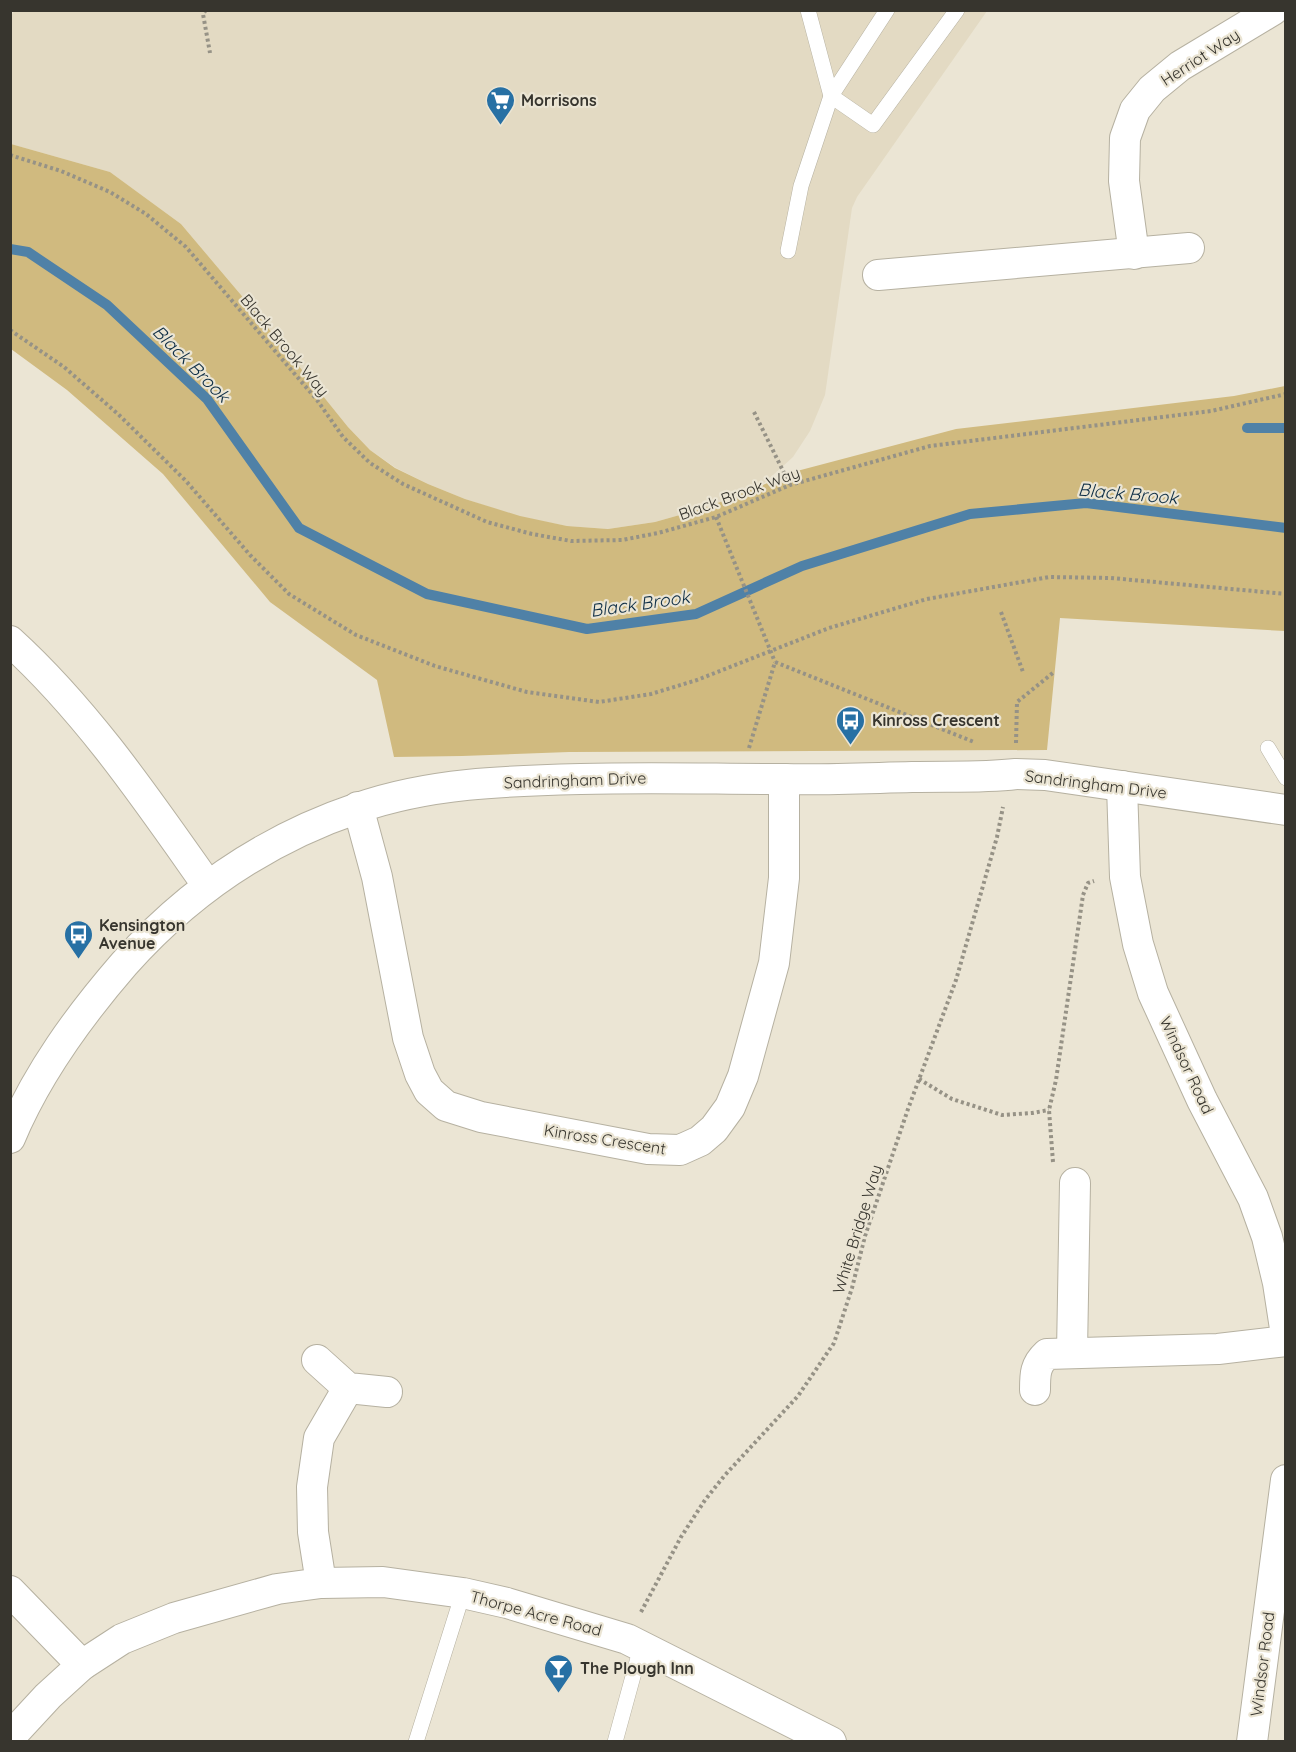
<svg xmlns="http://www.w3.org/2000/svg" width="1296" height="1752" viewBox="0 0 1296 1752" font-family="Quicksand,sans-serif">
  <rect width="100%" height="100%" fill="#ebe5d4"/>
  <polygon fill="#e3dac3" points="15,10 987,11 857,197 852,208 825,395 810,431 793,457 761,486 708,507 655,522 608,529 567,526 520,517 465,499 428,484 396,468 370,450 348,427 252,308 181,224 110,172 11,144 10,17"/>
  <polygon fill="#d0ba7f" points="11,144 110,172 181,224 252,308 348,427 370,450 395,468 428,484 465,499 520,516 567,526 608,529 655,522 708,507 797,471 956,429 1234,396 1285,386 1285,631 1060,618 1047,750 569,752 462,756 394,757 377,680 270,602 163,474 67,390 11,349"/>
  <g fill="none" stroke-linecap="round" stroke-linejoin="round">
    <g stroke="#4f81a7" stroke-width="10">
      <polyline points="10,249 28,252 107,305 207,399 299,528 427,594 587,629 696,614 802,566 970,514 1086,503 1286,528"/>
      <polyline points="1247,428 1286,428"/>
    </g>
    <defs>
      <g id="lane">
        <polyline points="808,10 831,96 873,125 957,10"/>
        <polyline points="788,251 801,186 831,96 887,10"/>
        <polyline points="1268,748 1286,778"/>
        <polyline points="416,1742 463,1593"/>
        <polyline points="615,1742 641,1647"/>
      </g>
      <g id="street">
        <polyline points="1134,254 1124,181 1125,138 1135,110 1152,89 1180,66 1273,10"/>
        <polyline points="878,275 1189,248"/>
        <path d="M10,641C88,712 148,801 208,886"/>
        <polyline points="1122,786 1125,877 1138,944 1153,993 1202,1100 1253,1198 1267,1237 1278,1283 1286,1335"/>
        <polyline points="358,807 377,877 408,1038 420,1074 429,1091 446,1106 481,1117 648,1149 680,1150 700,1141 714,1129 730,1107 743,1076 774,963 784,878 784,779"/>
        <path d="M10,1138C37,1073 79,1016 124,964C188,892 266,839 358,808C429,783 506,781 581,779C649,777 716,779 784,779C826,780 869,778 912,777C946,776 982,778 1016,774L1045,775L1286,810"/>
        <polyline points="1072,1352 1075,1183"/>
        <polyline points="317,1360 348,1388 387,1392"/>
        <path d="M1035,1390C1035,1374 1035,1365 1047,1354L1218,1349L1286,1341"/>
        <polyline points="321,1583 313,1532 312,1487 319,1438 348,1388"/>
        <polyline points="10,1591 82,1665"/>
        <polyline points="10,1737 48,1696 82,1665 122,1639 174,1618 277,1589 321,1583 383,1582 463,1593 507,1603 627,1639 831,1742"/>
        <polyline points="1252,1742 1286,1480"/>
      </g>
    </defs>
    <use href="#lane" stroke="#b6b1a1" stroke-width="16"/>
    <use href="#street" stroke="#b6b1a1" stroke-width="32"/>
    <g stroke="#969286" stroke-width="4" stroke-dasharray="3 3" stroke-linecap="butt">
      <polyline points="206,10 203,14 210,53"/>
      <polyline points="10,155 61,171 110,192 146,214 186,247 317,400 343,437 370,463 403,484 487,522 532,534 571,541 622,540 658,533 716,517 790,485 930,446 1211,411 1286,394"/>
      <polyline points="10,330 64,367 118,414 186,481 250,555 289,594 356,635 435,666 527,692 599,702 651,694 697,680 829,628 927,599 1049,577 1111,578 1286,594"/>
      <polyline points="754,412 790,485"/>
      <polyline points="716,517 775,662"/>
      <polyline points="1001,612 1023,672"/>
      <polyline points="1016,743 1017,702 1054,672"/>
      <polyline points="749,748 775,662 974,742"/>
      <polyline points="919,1079 952,1099 1002,1115 1032,1113 1049,1110"/>
      <polyline points="1053,1162 1049,1110 1056,1080 1083,895 1088,883 1094,881"/>
      <polyline points="641,1612 681,1537 705,1500 725,1475 798,1396 834,1343 852,1288 865,1236 908,1109 956,980 997,837 1003,807"/>
    </g>
    <use href="#lane" stroke="#fff" stroke-width="15"/>
    <use href="#street" stroke="#fff" stroke-width="30"/>
  </g>
  <defs>
    <symbol id="supermarket-pin" viewBox="-11 -11 22 30"><path d="M0 17L-7.5 6A9.5 9.5 0 1 1 7.5 6Z" fill="#2770a4" stroke="#ebe5d4"/><path d="M-6-5.5h2.5l.6 2H6L4.5 2H-2.5L-4.4-4H-6ZM-1.5 3.2a1.3 1.3 0 1 0 .1 0ZM3 3.2a1.3 1.3 0 1 0 .1 0Z" fill="#fff"/></symbol>
    <symbol id="bus-pin" viewBox="-11 -11 22 30"><path d="M0 17L-7.5 6A9.5 9.5 0 1 1 7.5 6Z" fill="#2770a4" stroke="#ebe5d4"/><path d="M-5-6H5V4H4V6H2V4H-2V6H-4V4H-5ZM-3.5-4V0h7V-4ZM-3.5 1.2v1.5H-2V1.2ZM2 1.2v1.5H3.5V1.2Z" fill="#fff"/></symbol>
    <symbol id="bar-pin" viewBox="-11 -11 22 30"><path d="M0 17L-7.5 6A9.5 9.5 0 1 1 7.5 6Z" fill="#2770a4" stroke="#ebe5d4"/><path d="M-6-5H6L.8 .8V4.5H3.5V6h-7V4.5H-.8V.8Z" fill="#fff"/></symbol>
  </defs>
  <g fill-rule="evenodd">
    <use href="#supermarket-pin" x="484" y="84" width="33" height="45"/>
    <use href="#bus-pin" x="834" y="704" width="33" height="45"/>
    <use href="#bus-pin" x="62" y="918" width="33" height="45"/>
    <use href="#bar-pin" x="542" y="1652" width="33" height="45"/>
  </g>
  <g text-anchor="middle" stroke-width="4.5" stroke-linejoin="round" paint-order="stroke">
    <g font-size="16" fill="#37352e" stroke="#ebe5d4">
      <text transform="translate(1200 57) rotate(-33)" y="6">Herriot Way</text>
      <text transform="translate(285 345) rotate(50)" y="6">Black Brook Way</text>
      <text transform="translate(739 493) rotate(-20)" y="6">Black Brook Way</text>
      <text transform="translate(575 780) rotate(-2)" y="6">Sandringham Drive</text>
      <text transform="translate(1096 784) rotate(7)" y="6">Sandringham Drive</text>
      <text transform="translate(1187 1065) rotate(65)" y="6">Windsor Road</text>
      <text transform="translate(605 1139) rotate(9)" y="6">Kinross Crescent</text>
      <text transform="translate(857 1229) rotate(-73)" y="6">White Bridge Way</text>
      <text transform="translate(536 1613) rotate(15)" y="6">Thorpe Acre Road</text>
      <text transform="translate(1262 1664) rotate(-83)" y="6">Windsor Road</text>
    </g>
    <g font-size="16" font-weight="bold" fill="#37352e" stroke="#ebe5d4" text-anchor="start">
      <text x="521" y="106">Morrisons</text>
      <text x="872" y="726">Kinross Crescent</text>
      <text x="99" y="931">Kensington<tspan x="99" dy="18">Avenue</tspan></text>
      <text x="580" y="1674">The Plough Inn</text>
    </g>
    <g font-size="18" font-style="italic" fill="#0d2d45" stroke="#ebe5d4">
      <text transform="translate(191 364) rotate(45)" y="6">Black Brook</text>
      <text transform="translate(1128 494) rotate(5)" y="6">Black Brook</text>
      <text transform="translate(640 604) rotate(-8)" y="6">Black Brook</text>
    </g>
  </g>
  <rect width="1296" height="1752" fill="none" stroke="#37352e" stroke-width="24"/>
</svg>
